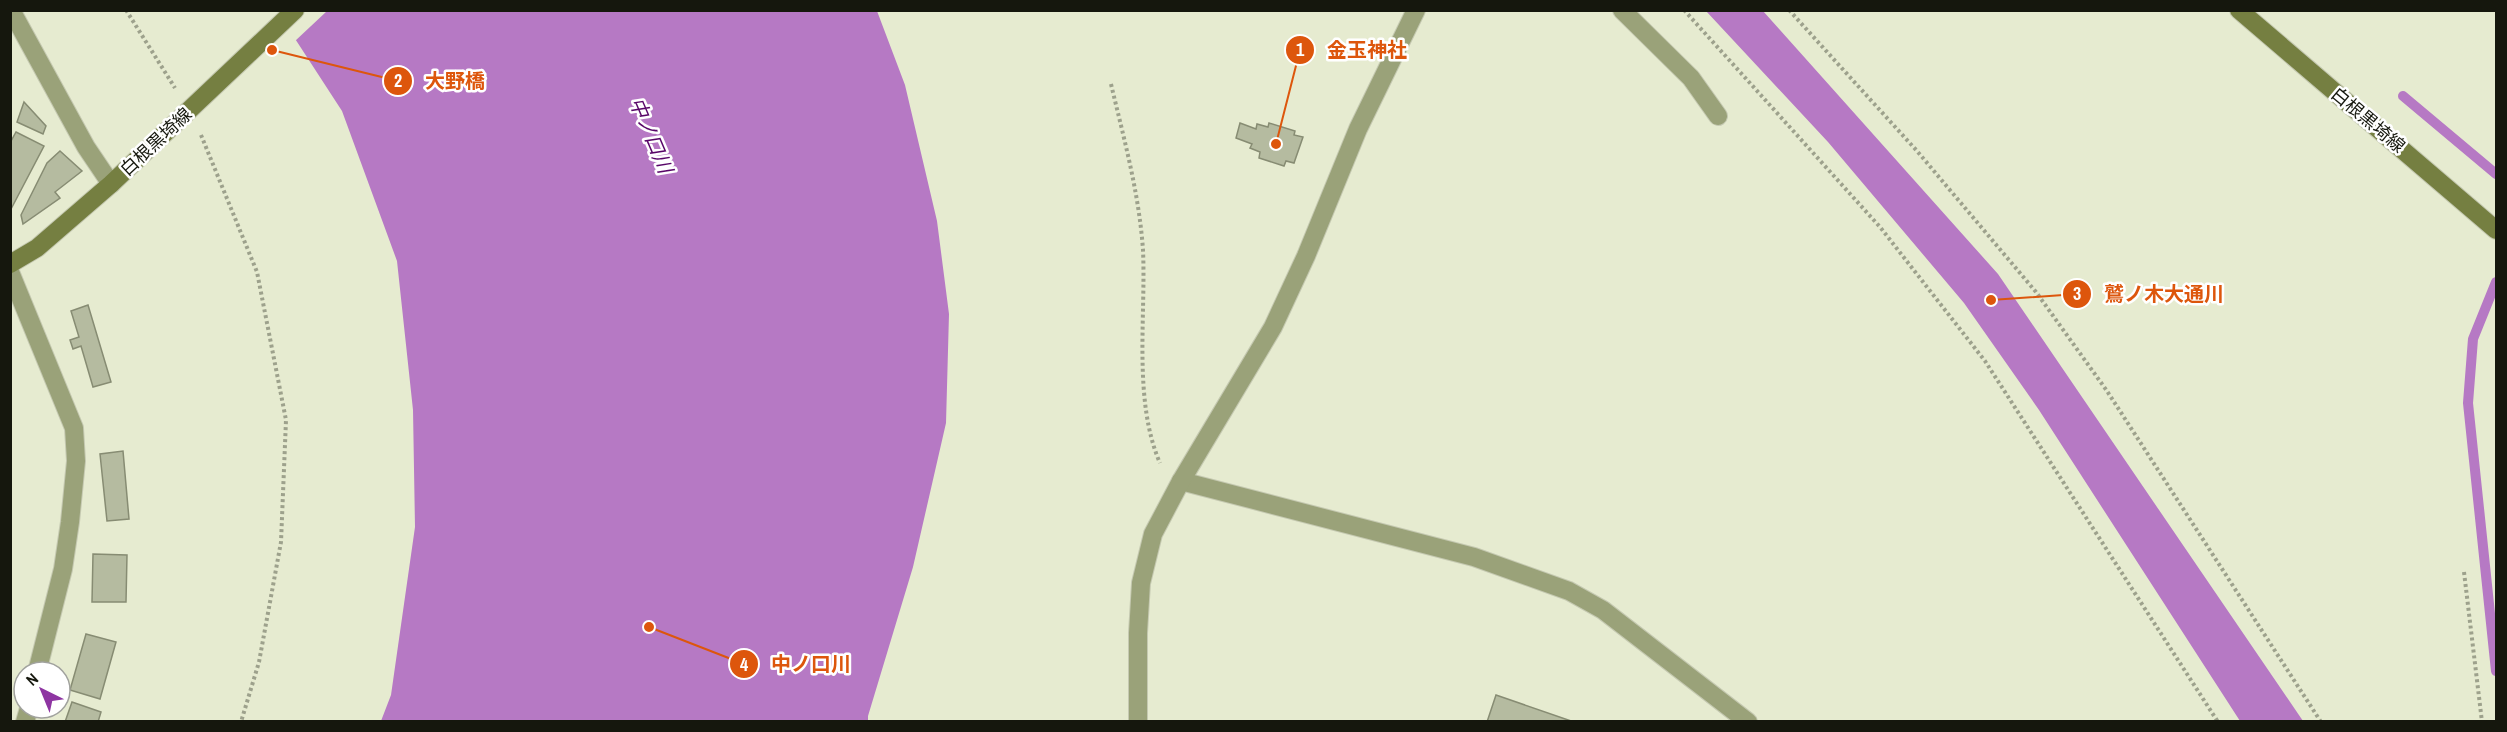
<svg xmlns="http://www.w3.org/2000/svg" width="2507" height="732" viewBox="0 0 2507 732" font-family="'Archivo Narrow','Noto Sans JP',sans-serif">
  <rect width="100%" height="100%" fill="#e6ebd0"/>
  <g fill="#b679c4">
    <polygon points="277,11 877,11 905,85 937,221 949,314 946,423 913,567 868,716 868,721 381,721 391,695 415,527 413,410 397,261 342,111"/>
    <polygon points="1706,11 1763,11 1998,274 2303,721 2240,721 2039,410 1964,303 1828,142"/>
  </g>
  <polygon fill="#e6ebd0" points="274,10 327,11 294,42"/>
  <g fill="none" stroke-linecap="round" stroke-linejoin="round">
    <g stroke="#b679c4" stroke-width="10">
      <polyline points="2403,96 2496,174"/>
      <polyline points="2496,282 2473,339 2468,403 2496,671"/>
    </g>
  </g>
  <g fill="#b5bba0" stroke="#878c73" stroke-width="1.5">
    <polygon points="24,102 46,126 43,134 17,122"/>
    <polygon points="1240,123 1256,129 1257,124 1268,127 1269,123 1295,131 1294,135 1303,137 1294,163 1286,161 1284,166 1259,158 1260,152 1250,148 1252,144 1236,138"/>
    <polygon points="16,132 44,146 10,211 10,143"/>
    <polygon points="60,151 82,171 55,192 60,198 23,224 21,215 47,163"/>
    <polygon points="88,305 111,382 93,387 81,346 73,349 70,340 79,337 71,311"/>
    <polygon points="123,451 129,519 107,521 100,454"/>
    <polygon points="93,554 127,555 126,602 92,602"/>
    <polygon points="86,634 116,642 100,699 70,690"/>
    <polygon points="1496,695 1574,722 1487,722"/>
    <polygon points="72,702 101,712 98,722 65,722"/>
  </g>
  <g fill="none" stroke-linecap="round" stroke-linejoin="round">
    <defs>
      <g id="lane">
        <polyline points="1622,10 1691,78 1718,116"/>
        <polyline points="10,272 74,428 76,461 70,522 63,569 37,672"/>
        <polyline points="1181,481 1474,557 1569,591 1603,610 1748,722"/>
        <polyline points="25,722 29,708"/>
      </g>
      <g id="street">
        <polyline points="11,10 86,147 111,184"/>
        <polyline points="1138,722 1138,633 1141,583 1153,534 1181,481 1273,327 1306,256 1358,129 1416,10"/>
      </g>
      <g id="secondary">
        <polyline points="2239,10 2496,230"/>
        <polyline points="10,264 37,248 111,184 295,10"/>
      </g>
    </defs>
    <use href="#lane" stroke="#c5c9b1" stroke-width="20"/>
    <use href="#street" stroke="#c5c9b1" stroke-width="20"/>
    <use href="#secondary" stroke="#c5c9b1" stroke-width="20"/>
    <g stroke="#9da18c" stroke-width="4" stroke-dasharray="3 3" stroke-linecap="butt">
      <polyline points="126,10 175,88"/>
      <polyline points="1684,10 1880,227 1985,361 2218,722"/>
      <polyline points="1789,10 1917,151 2036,292 2107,391 2321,722"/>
      <path d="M1111,84C1124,139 1139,193 1143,250C1146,317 1133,401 1160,463"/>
      <polyline points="201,135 257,272 286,420 281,542 259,662 241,722"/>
      <polyline points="2464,572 2482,722"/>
    </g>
    <use href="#lane" stroke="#9aa279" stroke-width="18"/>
    <use href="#street" stroke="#9aa279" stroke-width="18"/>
    <use href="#secondary" stroke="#757f41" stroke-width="18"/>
  </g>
  <g text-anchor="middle" stroke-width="5" stroke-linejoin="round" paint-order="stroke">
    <g font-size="18" fill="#15170d" stroke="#fff">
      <text transform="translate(2368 120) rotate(40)" y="6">白根黒埼線</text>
      <text transform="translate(156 142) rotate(-43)" y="6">白根黒埼線</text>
    </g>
    <g font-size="20" font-style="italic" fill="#580668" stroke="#fff">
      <text transform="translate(651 135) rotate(67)" y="7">中ノ口川</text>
    </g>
  </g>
  <path fill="none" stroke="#dd560c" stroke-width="2" d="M1276 144L1300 50M272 50L398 81M1991 300L2077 294M649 627L744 664"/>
  <g fill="#dd560c" stroke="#fff" stroke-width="2">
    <circle cx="1276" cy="144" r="6"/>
    <circle cx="272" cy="50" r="6"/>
    <circle cx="1991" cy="300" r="6"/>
    <circle cx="649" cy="627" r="6"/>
    <circle cx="1300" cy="50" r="15"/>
    <circle cx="398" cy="81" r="15"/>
    <circle cx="2077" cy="294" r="15"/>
    <circle cx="744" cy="664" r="15"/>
  </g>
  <g font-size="18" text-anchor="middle" font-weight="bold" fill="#fff">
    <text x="1300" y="56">1</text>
    <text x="398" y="87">2</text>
    <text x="2077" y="300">3</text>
    <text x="744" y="671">4</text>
  </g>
  <g font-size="20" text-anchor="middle" font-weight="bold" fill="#dd560c" stroke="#fff" stroke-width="5" stroke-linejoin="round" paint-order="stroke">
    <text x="1367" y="57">金玉神社</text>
    <text x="455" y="88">大野橋</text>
    <text x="2164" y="301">鷲ノ木大通川</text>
    <text x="811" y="671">中ノ口川</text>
  </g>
  <rect width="2507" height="732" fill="none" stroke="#15170d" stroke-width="24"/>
  <g transform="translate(42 690) rotate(317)"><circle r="28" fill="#ffffff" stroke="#a1a29e" stroke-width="1.5"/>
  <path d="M0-4.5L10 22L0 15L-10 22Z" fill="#8e35a2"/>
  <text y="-9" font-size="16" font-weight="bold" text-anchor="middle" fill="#15170d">N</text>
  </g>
</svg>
